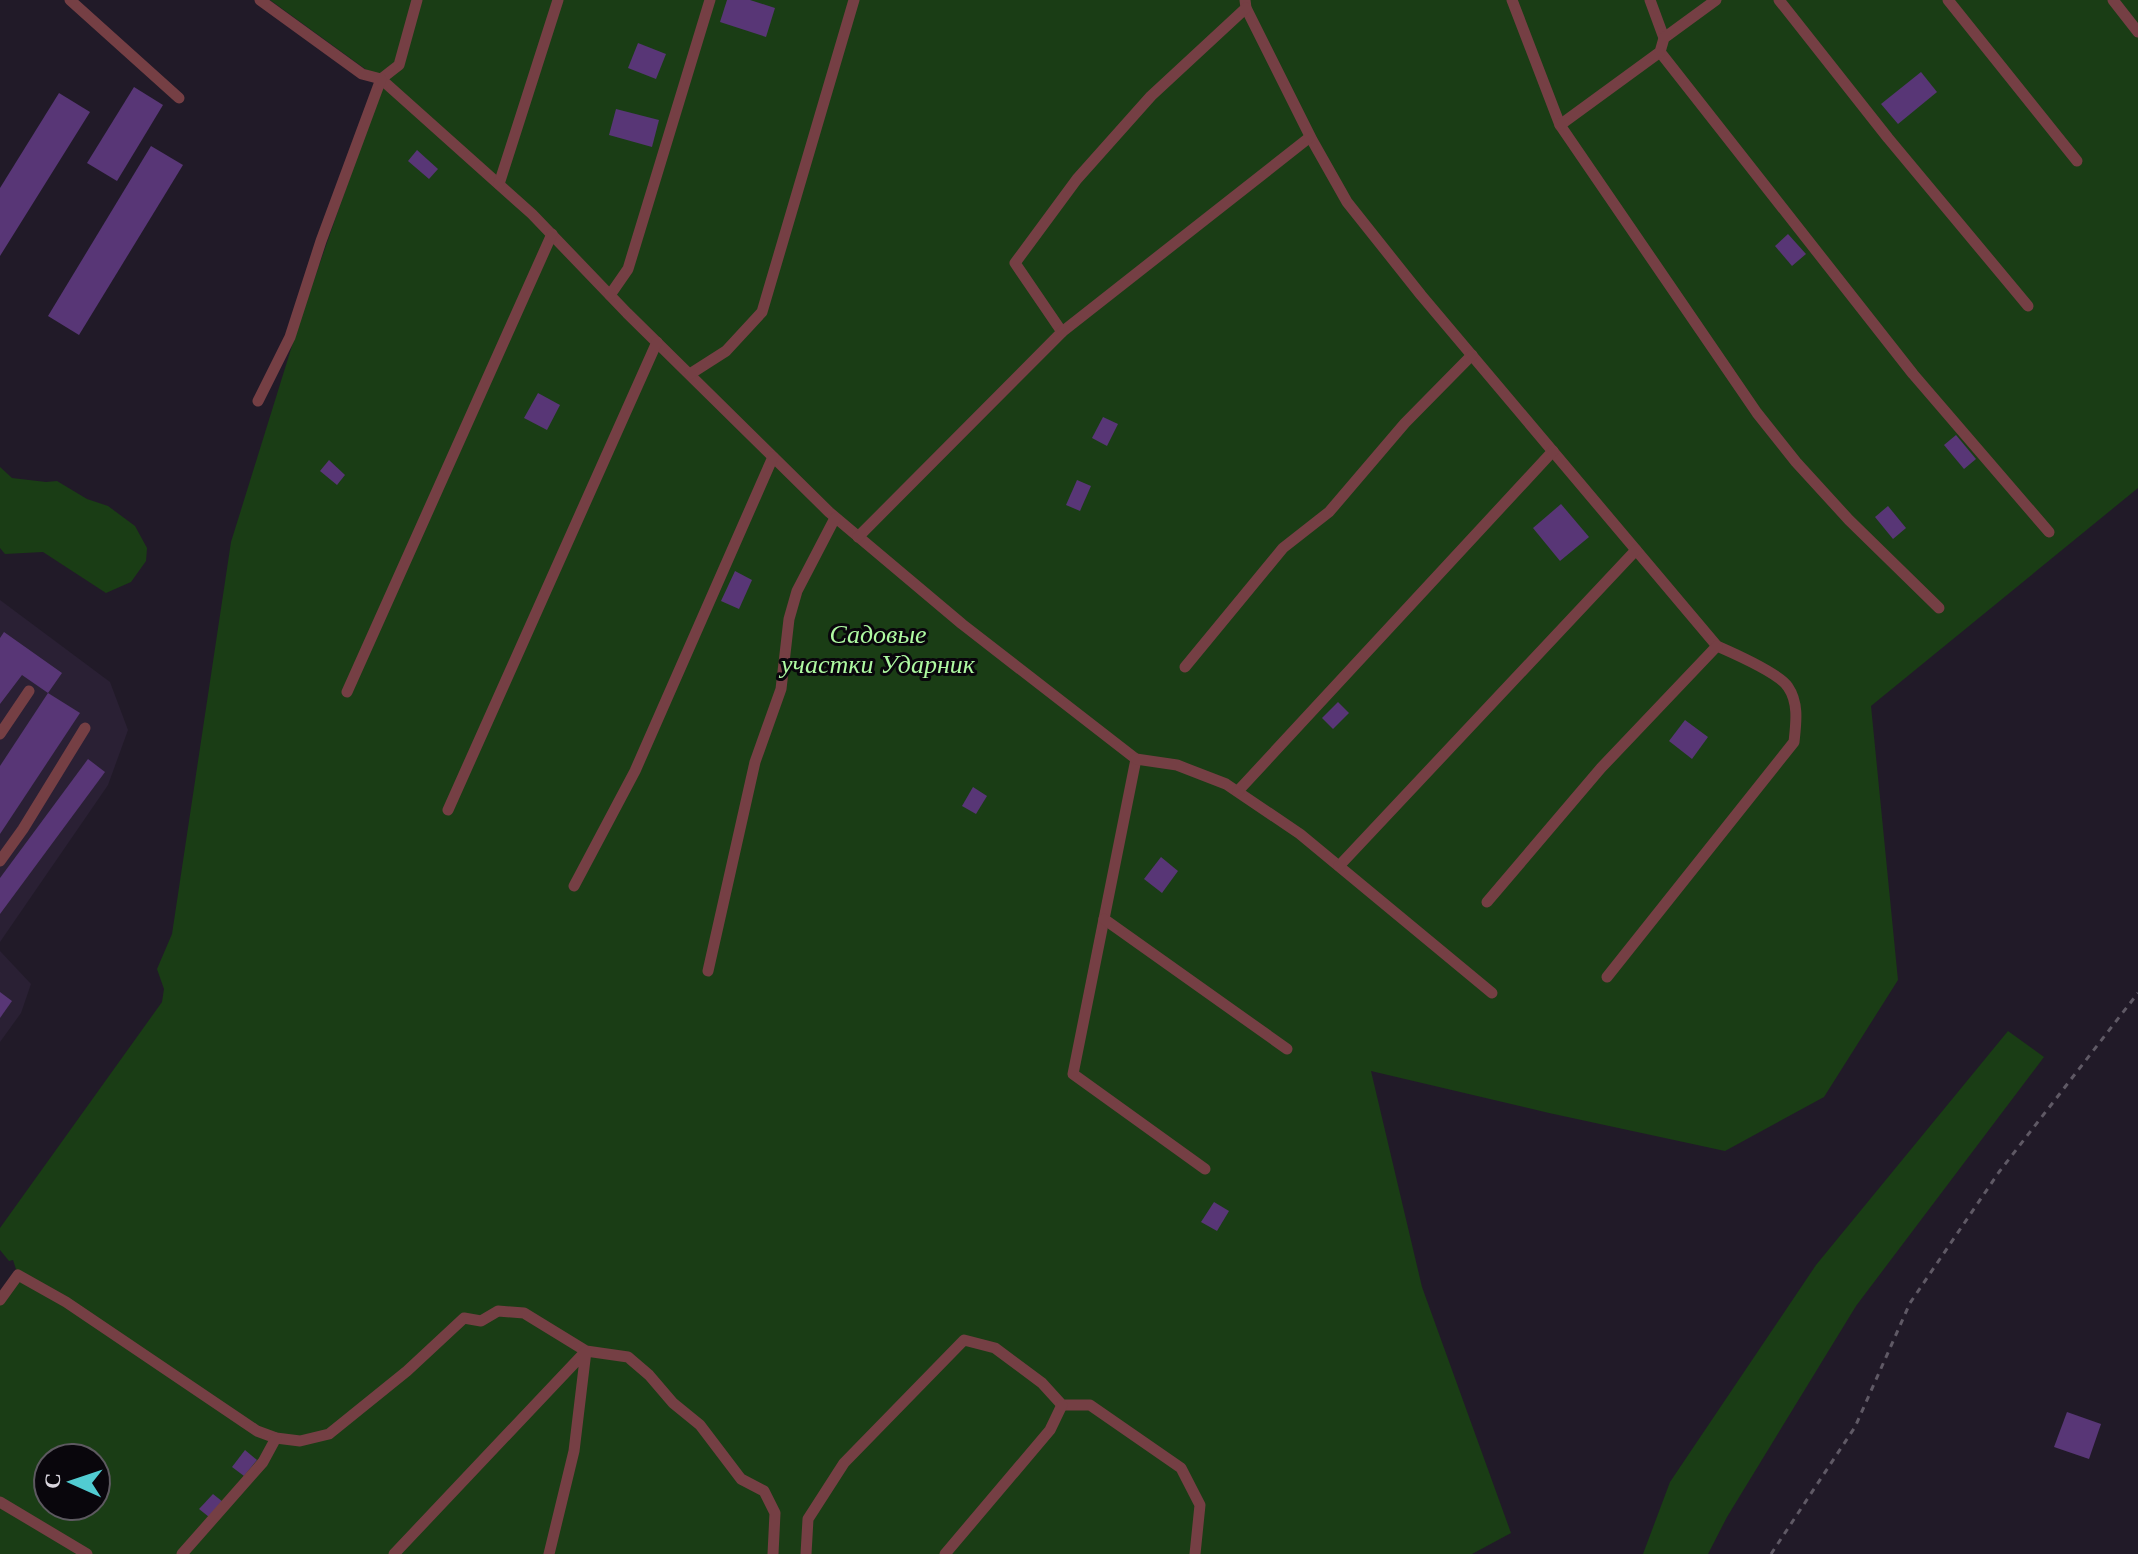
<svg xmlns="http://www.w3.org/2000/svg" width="2138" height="1554" viewBox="0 0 2138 1554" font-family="'Libre Baskerville',serif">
  <rect width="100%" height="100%" fill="#211a28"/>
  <g fill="#2a2034">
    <polygon points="0,600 110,682 128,730 108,785 0,942"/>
    <polygon points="0,951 31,984 21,1013 0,1042"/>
  </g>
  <g fill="#1a3d15" fill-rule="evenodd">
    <path d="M270,0H2138V488L1871,706L1898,980L1824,1097L1725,1151L1549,1113L1371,1071L1422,1287L1511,1533L1472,1554H0V1301L18,1275L13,1260L9,1261L0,1250V1228L162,1002L164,989L157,969L172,934L231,542L300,320L383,82ZM48,1458H96V1506H48Z"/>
    <polygon points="0,467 12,478 46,482 57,481 87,499 108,506 135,526 147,548 146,561 131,582 106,593 43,552 5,554 0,548"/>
    <polygon points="2008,1031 2044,1057 1856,1306 1727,1517 1708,1554 1643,1554 1670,1482 1816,1265"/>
  </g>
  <g fill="#583676">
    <polygon points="727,0 750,0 775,8 766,37 720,22"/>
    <polygon points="638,43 666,54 656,79 628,68"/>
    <polygon points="1921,72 1937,92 1898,124 1881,104"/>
    <polygon points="134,87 163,105 117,181 87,163"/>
    <polygon points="59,93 90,112 0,256 0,188"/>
    <polygon points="616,109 659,120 652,147 609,135"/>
    <polygon points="151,146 183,165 79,335 48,316"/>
    <polygon points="417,150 438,169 429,179 408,161"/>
    <polygon points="1788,234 1806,254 1792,266 1775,246"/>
    <polygon points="538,393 560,405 547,430 524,418"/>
    <polygon points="1103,417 1118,424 1107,446 1092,438"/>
    <polygon points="1956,435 1976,459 1964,469 1944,445"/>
    <polygon points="329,460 345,475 337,485 320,471"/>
    <polygon points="1077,480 1091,486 1080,511 1066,505"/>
    <polygon points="1561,504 1589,537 1560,561 1533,528"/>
    <polygon points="1888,506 1906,528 1893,539 1875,517"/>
    <polygon points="735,571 752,580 739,609 721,601"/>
    <polygon points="4,632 62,673 48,693 22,675 0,704 0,638"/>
    <polygon points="48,693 80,713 0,834 0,766"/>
    <polygon points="1338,702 1349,713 1333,729 1322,718"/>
    <polygon points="1685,720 1708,737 1692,759 1669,741"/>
    <polygon points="88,759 105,772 0,914 0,878"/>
    <polygon points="973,787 987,796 976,814 962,806"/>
    <polygon points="1161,857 1178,871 1162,893 1144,879"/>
    <polygon points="0,992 12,1001 0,1018"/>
    <polygon points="1214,1202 1229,1211 1217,1231 1201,1222"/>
    <polygon points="2067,1412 2101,1424 2089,1459 2054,1447"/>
    <polygon points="245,1450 257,1460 244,1476 232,1467"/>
    <polygon points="213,1494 223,1502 209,1517 199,1509"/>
  </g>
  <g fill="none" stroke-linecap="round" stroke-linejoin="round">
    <polyline stroke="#5f5965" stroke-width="3" stroke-dasharray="6 6" stroke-linecap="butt" points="1771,1554 1855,1427 1910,1303 1999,1172 2138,993"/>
    <g stroke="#753f44" stroke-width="11">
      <polyline points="70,0 179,98"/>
      <polyline points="417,0 399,65 381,79 532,214 627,313 829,512 962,624 1136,759 1073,1074 1205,1169"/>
      <path d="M1245,0L1246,8L1312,140L1347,202L1421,295L1717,646C1733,653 1779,673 1788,687C1799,703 1796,723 1794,742L1607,977"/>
      <polyline points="1512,0 1560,125 1757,413 1796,462 1849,520 1939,608"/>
      <polyline points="1650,0 1664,38"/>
      <polyline points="1779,0 1888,138 2028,306"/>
      <polyline points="1948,0 2077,161"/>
      <polyline points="2113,0 2138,32"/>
      <polyline points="1660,52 1913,374 2049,532"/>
      <polyline points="1560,125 1660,52 1664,38 1716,0"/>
      <polyline points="499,184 558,0"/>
      <polyline points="610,295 628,269 710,0"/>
      <polyline points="1062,332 1015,263 1077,179 1151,96 1246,8"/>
      <polyline points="690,374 726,351 762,312 854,0"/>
      <polyline points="258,401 290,337 321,241 381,79 362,74 260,0"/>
      <polyline points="858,537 1062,332 1310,137"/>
      <polyline points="1185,667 1283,548 1329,512 1405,423 1472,355"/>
      <polyline points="347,692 552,234"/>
      <polyline points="0,734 29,691"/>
      <polyline points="1136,759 1177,765 1226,784 1300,834 1492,993"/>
      <polyline points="1238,791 1553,451"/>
      <polyline points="448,810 657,342"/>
      <polyline points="0,861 23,829 85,728"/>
      <polyline points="1339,866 1636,550"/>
      <polyline points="574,886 635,771 773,457"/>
      <polyline points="1487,902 1601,768 1717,646"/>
      <polyline points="1104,919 1287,1049"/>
      <polyline points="708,971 755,762 781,689 789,619 797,591 835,518"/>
      <polyline points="0,1300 18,1275 66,1302 257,1431 276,1438 300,1441 329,1434 407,1371 464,1318 481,1321 498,1311 524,1313 586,1351 628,1357 649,1375 673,1403 700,1425 741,1479 764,1491 775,1513 773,1554"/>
      <polyline points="0,1502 87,1554"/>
      <polyline points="182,1554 263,1462 276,1438"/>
      <polyline points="394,1554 586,1351 574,1451 549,1554"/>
      <polyline points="806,1554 808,1519 844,1463 964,1340 995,1348 1042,1383 1062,1405 1090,1405 1181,1468 1200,1505 1195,1554"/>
      <polyline points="945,1554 1050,1430 1062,1405"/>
    </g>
  </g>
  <g text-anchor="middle" stroke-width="6" stroke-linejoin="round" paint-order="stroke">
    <g font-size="26" font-style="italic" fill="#aef9a1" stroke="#09060c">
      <text x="878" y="643">Садовые<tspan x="878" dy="30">участки Ударник</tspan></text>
    </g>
  </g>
  <g transform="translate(72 1482) rotate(273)"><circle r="38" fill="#09060c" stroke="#5d5960" stroke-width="2"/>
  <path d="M0-6L14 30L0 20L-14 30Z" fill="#51ccd2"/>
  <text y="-12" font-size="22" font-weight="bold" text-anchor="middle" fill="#dad6df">С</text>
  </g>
</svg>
